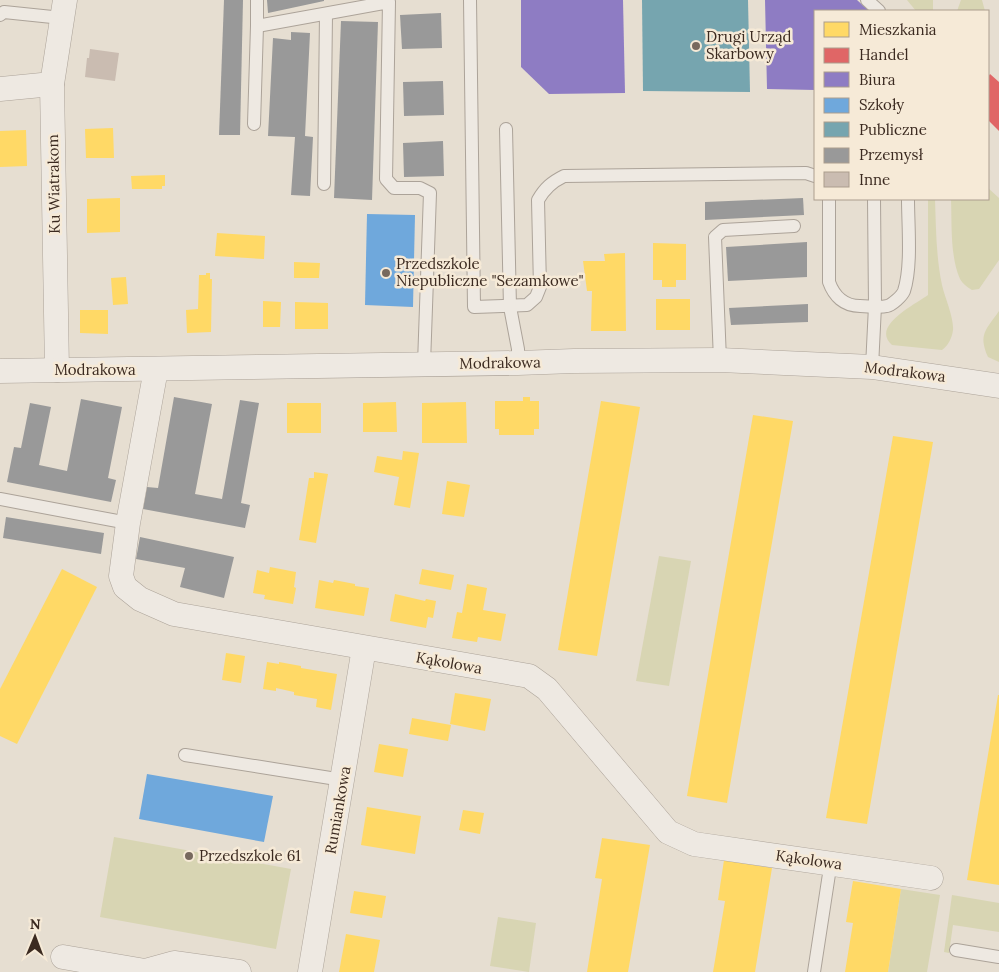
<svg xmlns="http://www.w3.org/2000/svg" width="999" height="972" viewBox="0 0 999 972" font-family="Lora,serif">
  <rect width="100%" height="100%" fill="#e6ded1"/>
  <g fill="#d8d5b3">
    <polygon points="907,0 933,0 933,11 916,11"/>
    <polygon points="961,0 982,0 985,11 957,11"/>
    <path d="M988,188L999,198V260L979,289L972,290C967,287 963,284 960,279C950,257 952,223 951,199H988Z"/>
    <path d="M928,199H935C936,227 936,257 942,285C945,298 954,318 953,330C952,338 948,346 942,350L892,345C870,326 916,304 928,295Z"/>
    <path d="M999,311V362L988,357C978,334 986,330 999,311Z"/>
    <polygon points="659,556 691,561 669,686 636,681"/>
    <polygon points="114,837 291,869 276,949 100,917"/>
    <polygon points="901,889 940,895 927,972 888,972"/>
    <polygon points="952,895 999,903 999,932 953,925 949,953 944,952"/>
    <polygon points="498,917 536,923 529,972 490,966"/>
  </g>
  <g fill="#ffd966">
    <polygon points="113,128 114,158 86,158 85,129"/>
    <polygon points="26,130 27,166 0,167 0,131"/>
    <polygon points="165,175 165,186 162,186 162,189 132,189 131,176"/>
    <polygon points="120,198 120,232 87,233 87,199"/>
    <polygon points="217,233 265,236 264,259 215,256"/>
    <polygon points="653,243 686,244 686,280 676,280 676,287 662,287 662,280 653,280"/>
    <polygon points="625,253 626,331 591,331 592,291 587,291 583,261 605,261 604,254"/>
    <polygon points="294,262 320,263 319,278 294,278"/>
    <polygon points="206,273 210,273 210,279 212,279 211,332 187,333 186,310 198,309 199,275 206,275"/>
    <polygon points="126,277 128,304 113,305 111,278"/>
    <rect x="656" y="299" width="34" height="31"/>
    <polygon points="263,301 281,302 280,327 263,327"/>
    <polygon points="295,302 328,303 328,329 295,329"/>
    <polygon points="80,310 108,310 108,334 80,333"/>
    <polygon points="523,397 530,397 530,401 539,401 539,429 534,429 534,435 499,435 499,429 495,429 495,401 523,401"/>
    <polygon points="601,401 640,407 597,656 558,650"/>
    <polygon points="396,402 397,432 363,432 363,403"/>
    <polygon points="466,402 467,443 422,443 422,403"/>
    <rect x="287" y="403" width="34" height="30"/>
    <polygon points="753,415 793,421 727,803 687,796"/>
    <polygon points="893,436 933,442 867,824 826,818"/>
    <polygon points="403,451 419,453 410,508 394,505 399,477 374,472 377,456 402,460"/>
    <polygon points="314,472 328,474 316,543 299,540 309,478 314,478"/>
    <polygon points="447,481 470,485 464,517 442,514"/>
    <polygon points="270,567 296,572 294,587 296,588 293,604 264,599 265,595 253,593 257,570 269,573"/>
    <polygon points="62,569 97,587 17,744 0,736 0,689"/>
    <polygon points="422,569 454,575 451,590 419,584"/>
    <polygon points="319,580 333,583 334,580 355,584 355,586 369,588 364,616 315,608"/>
    <polygon points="467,584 487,588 483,610 506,614 501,641 478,637 477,642 452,638 457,612 462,613"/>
    <polygon points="395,594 425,601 426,599 436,601 433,618 428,617 426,628 390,621"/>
    <polygon points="226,653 245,656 241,683 222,680"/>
    <polygon points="267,662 279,664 279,662 301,666 301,668 337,674 331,710 316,707 317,699 294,695 294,692 276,688 276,691 263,689"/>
    <polygon points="455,693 491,699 485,731 450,724"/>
    <polygon points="998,695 999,695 999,885 967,880"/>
    <polygon points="412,718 451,725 448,741 409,734"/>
    <polygon points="379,744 408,749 403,777 374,772"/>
    <polygon points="367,807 421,816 415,854 361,845"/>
    <polygon points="463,810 484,813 480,834 459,830"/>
    <polygon points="602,838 650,845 628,972 587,972 602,879 595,878"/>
    <polygon points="724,860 772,868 755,972 713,972 725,901 718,900"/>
    <polygon points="853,881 901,889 888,972 845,972 853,923 846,922"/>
    <polygon points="354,891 386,896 382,918 350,913"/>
    <polygon points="346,934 380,940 374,972 339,972"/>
  </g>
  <polygon fill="#e06666" points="990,74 999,82 999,131 988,120 988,77"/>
  <g fill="#8e7cc3">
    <polygon points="521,0 623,0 625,93 549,94 521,67"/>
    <polygon points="765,0 857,0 869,11 815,11 815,90 767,89"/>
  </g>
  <g fill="#6fa8dc">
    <polygon points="367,214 415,215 413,307 365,305"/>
    <polygon points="147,774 273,796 264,842 139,819"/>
  </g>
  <polygon fill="#76a5af" points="642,0 748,0 750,92 643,91"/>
  <g fill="#999">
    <polygon points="224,0 243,0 240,135 219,135"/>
    <polygon points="267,0 324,0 324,1 268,13"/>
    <polygon points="441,13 442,48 402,49 400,15"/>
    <polygon points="341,21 378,22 372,200 334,198"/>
    <polygon points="291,32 310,33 305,136 313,137 310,196 291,195 295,137 268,136 273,38 291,40"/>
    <polygon points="443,81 444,115 404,116 403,82"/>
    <polygon points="443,141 444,176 404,177 403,143"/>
    <polygon points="803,198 804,215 705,220 705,202"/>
    <polygon points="807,242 807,277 728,281 726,247"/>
    <polygon points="808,304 808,322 731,325 729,308"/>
    <polygon points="174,397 212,404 195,494 222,499 240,400 259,403 241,503 250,505 245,528 143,509 147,487 158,488"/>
    <polygon points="81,399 122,407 108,478 116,480 111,502 7,482 14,447 21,448 30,403 51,407 39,465 67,471"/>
    <polygon points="6,517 104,533 101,554 3,538"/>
    <polygon points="140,537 234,557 224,598 180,587 185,568 136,559"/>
  </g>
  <polygon fill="#cabcb1" points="90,49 119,53 115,81 85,77 87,58 89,58"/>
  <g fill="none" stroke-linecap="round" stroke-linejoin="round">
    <defs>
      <g id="lane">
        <polyline points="257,0 257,26 389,2 386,179 394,188 420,188 430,193 424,364"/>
        <path d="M470,0L474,307L527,305L536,297L540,287L538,200C545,188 552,182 564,176L806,173L815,176"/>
        <polyline points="867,0 879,11"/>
        <polyline points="0,15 4,12 62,18"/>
        <polyline points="254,124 257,26"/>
        <polyline points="506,129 510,307 518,349 518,363"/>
        <polyline points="324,184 326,14"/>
        <path d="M829,199V282C834,296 844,306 860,306C868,306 879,308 887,306C892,305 902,296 904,291C912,266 908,226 908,199"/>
        <polyline points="720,360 715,237 723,230 794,226"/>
        <polyline points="872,367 875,306 874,199"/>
        <polyline points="0,499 128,523"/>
        <polyline points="185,755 343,780"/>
        <polyline points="956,950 999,957"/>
        <polyline points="814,972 829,874 829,863"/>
      </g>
      <g id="street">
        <polyline points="0,89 52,84"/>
        <polyline points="156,369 128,523 121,576 125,587 140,599 174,614 529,676 547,689 668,832 694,844 931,878"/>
        <polyline points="57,370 52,84 65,0"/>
        <polyline points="0,371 518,363 574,361 720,360 872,367 999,386"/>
        <polyline points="63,957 145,971 174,963 239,972"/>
        <polyline points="310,972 364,648"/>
      </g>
    </defs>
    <use href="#lane" stroke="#aca399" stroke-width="14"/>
    <use href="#street" stroke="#aca399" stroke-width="25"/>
    <use href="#lane" stroke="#eee9e2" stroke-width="12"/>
    <use href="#street" stroke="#eee9e2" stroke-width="24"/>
  </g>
  <g fill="#77695e" stroke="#f6ead7" stroke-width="2">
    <circle cx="696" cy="46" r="5"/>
    <circle cx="386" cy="273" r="5"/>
    <circle cx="189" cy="856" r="5"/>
  </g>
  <g text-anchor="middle" stroke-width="5" stroke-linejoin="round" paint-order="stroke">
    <g font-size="15" fill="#3b2a20" stroke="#f6ead7" text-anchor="start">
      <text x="706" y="42">Drugi Urząd<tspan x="706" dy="17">Skarbowy</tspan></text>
      <text x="396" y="269">Przedszkole<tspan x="396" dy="17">Niepubliczne "Sezamkowe"</tspan></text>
      <text x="199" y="861">Przedszkole 61</text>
    </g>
    <g font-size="15" fill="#3b2a20" stroke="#f6ead7">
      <text transform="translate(54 184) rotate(-91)" y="5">Ku Wiatrakom</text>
      <text transform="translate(500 363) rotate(-1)" y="5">Modrakowa</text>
      <text x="95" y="375">Modrakowa</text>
      <text transform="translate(905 372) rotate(7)" y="5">Modrakowa</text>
      <text transform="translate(449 663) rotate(10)" y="5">Kąkolowa</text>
      <text transform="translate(338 810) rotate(-80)" y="5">Rumiankowa</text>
      <text transform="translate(809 860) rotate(8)" y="5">Kąkolowa</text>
    </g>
  </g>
  <rect x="814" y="10" width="175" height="190" fill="#f6ead7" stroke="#ab9d8e"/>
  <rect x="824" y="22" width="25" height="15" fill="#ffd966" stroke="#ab9d8e"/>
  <text x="859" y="35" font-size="15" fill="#3b2a20">Mieszkania</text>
  <rect x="824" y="48" width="25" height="15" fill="#e06666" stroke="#ab9d8e"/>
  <text x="859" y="60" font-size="15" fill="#3b2a20">Handel</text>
  <rect x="824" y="72" width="25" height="15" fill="#8e7cc3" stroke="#ab9d8e"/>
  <text x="859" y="85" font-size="15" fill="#3b2a20">Biura</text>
  <rect x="824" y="98" width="25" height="15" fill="#6fa8dc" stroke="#ab9d8e"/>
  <text x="859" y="110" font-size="15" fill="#3b2a20">Szkoły</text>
  <rect x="824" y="122" width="25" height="15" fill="#76a5af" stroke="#ab9d8e"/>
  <text x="859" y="135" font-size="15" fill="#3b2a20">Publiczne</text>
  <rect x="824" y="148" width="25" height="15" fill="#999999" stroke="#ab9d8e"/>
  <text x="859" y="160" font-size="15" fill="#3b2a20">Przemysł</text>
  <rect x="824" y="172" width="25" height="15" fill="#cabcb1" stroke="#ab9d8e"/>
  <text x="859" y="185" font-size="15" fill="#3b2a20">Inne</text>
  <g transform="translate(35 937) rotate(1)" stroke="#f6ead7" stroke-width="4" paint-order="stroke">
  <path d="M0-4L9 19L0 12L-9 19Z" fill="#3b2a20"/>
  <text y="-8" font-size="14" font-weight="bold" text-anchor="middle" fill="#3b2a20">N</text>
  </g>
</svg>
